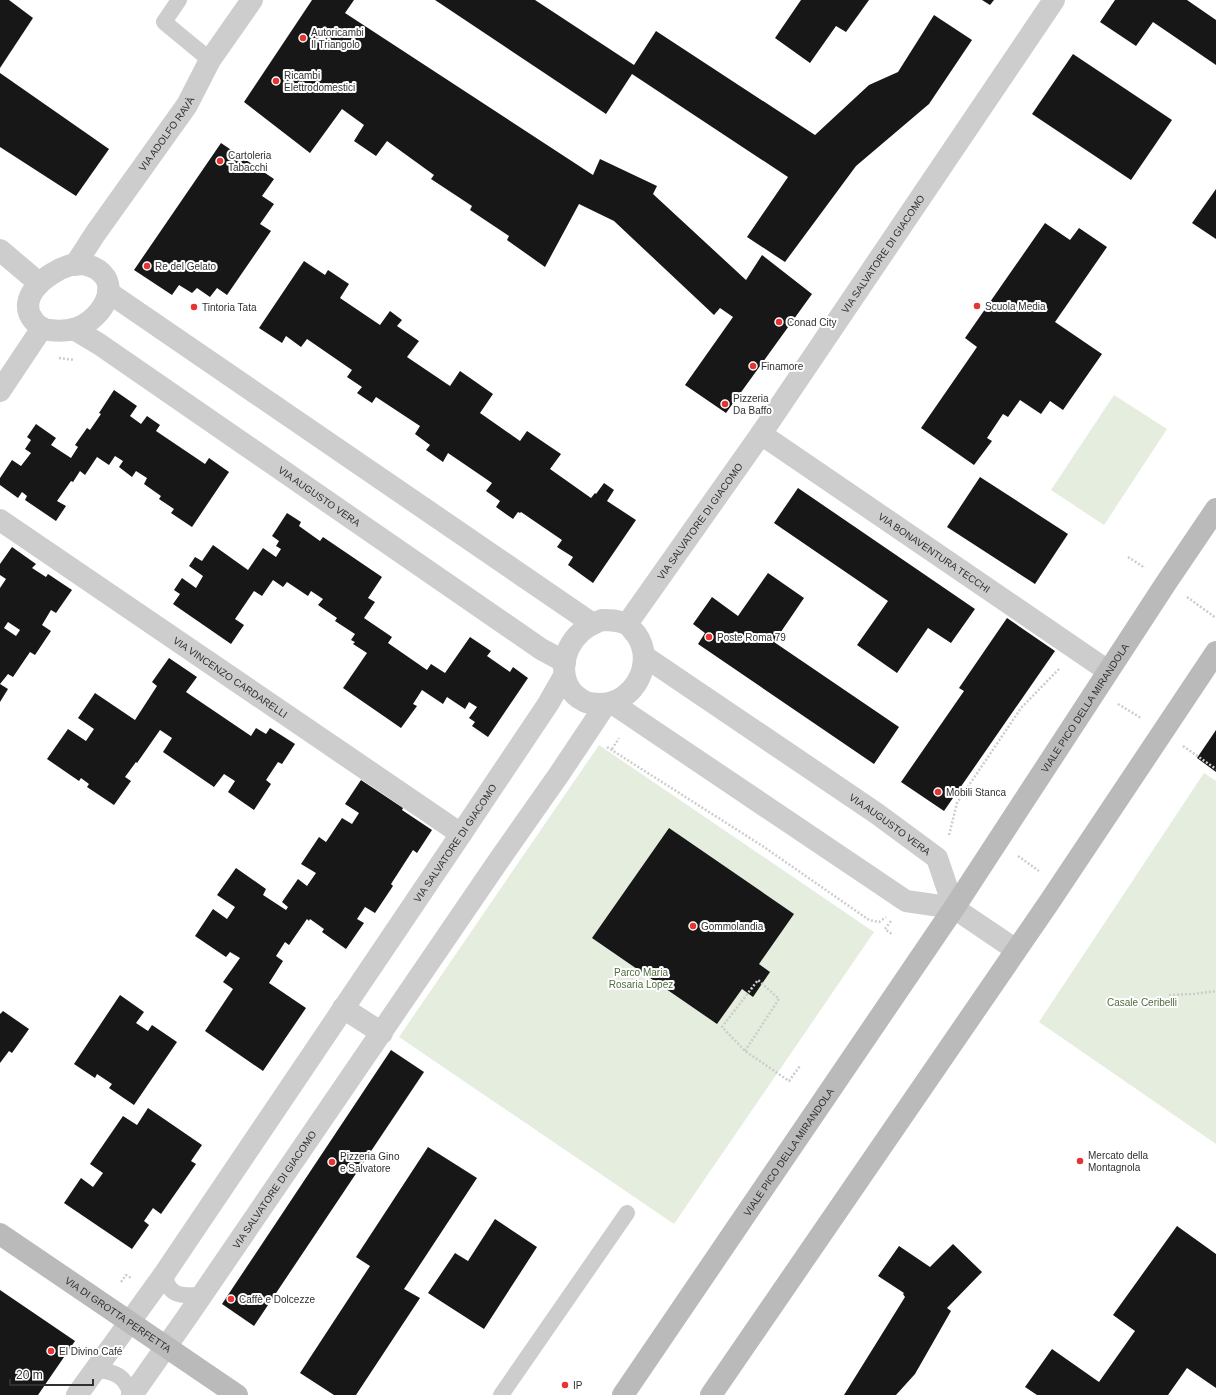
<svg xmlns="http://www.w3.org/2000/svg" width="1216" height="1395" viewBox="0 0 1216 1395" font-family="Helvetica,sans-serif">
  <rect width="100%" height="100%" fill="#fff"/>
  <g fill="#e5edde">
    <polygon points="1114,395 1167,429 1104,525 1051,490"/>
    <polygon points="599,745 874,932 674,1224 399,1037"/>
    <polygon points="1204,773 1216,781 1216,1144 1039,1022"/>
  </g>
  <g fill="#171717" fill-rule="evenodd">
    <polygon points="0,0 9,0 33,18 0,68"/>
    <polygon points="312,0 354,0 345,13 593,175 600,159 657,186 653,194 746,280 762,255 812,294 726,413 685,385 733,317 720,308 714,315 614,221 579,204 545,267 507,240 509,236 470,210 472,206 431,179 434,175 387,141 376,156 354,141 364,125 342,109 310,153 244,102"/>
    <polygon points="435,0 535,0 634,65 656,31 815,135 869,85 898,72 934,15 972,40 929,104 856,166 785,262 747,237 788,177 632,74 606,114"/>
    <polygon points="801,0 869,0 846,32 836,26 810,63 775,38"/>
    <polygon points="982,0 994,0 990,5"/>
    <polygon points="1115,0 1187,0 1216,20 1216,65 1153,22 1136,46 1100,22"/>
    <polygon points="1073,54 1172,120 1131,180 1032,114"/>
    <polygon points="0,73 109,149 76,196 0,147"/>
    <polygon points="221,143 274,179 262,196 274,204 260,224 271,231 227,295 217,288 210,297 197,288 192,293 179,285 172,295 134,270"/>
    <polygon points="1216,189 1216,239 1192,223"/>
    <polygon points="1045,223 1070,240 1079,228 1107,247 1055,322 1102,354 1063,410 1050,401 1041,414 1020,400 1008,417 1003,414 987,438 992,441 974,465 921,428 977,347 965,338"/>
    <polygon points="304,261 325,275 328,270 349,284 340,298 380,325 390,311 402,320 397,326 419,341 407,357 450,386 460,371 493,394 480,413 520,441 527,431 561,454 550,469 591,498 595,493 596,494 604,483 614,490 607,501 636,520 593,583 568,565 573,557 557,547 562,540 521,512 520,513 518,512 513,519 496,507 500,501 486,491 492,483 448,453 443,462 426,450 430,445 415,434 420,426 376,397 372,403 357,393 362,387 347,377 352,370 307,339 301,347 286,336 282,343 259,328"/>
    <polygon points="114,390 137,406 130,416 141,424 147,416 160,425 156,431 205,464 209,458 229,472 192,527 171,513 174,509 159,499 161,496 144,484 147,478 136,471 132,477 119,467 123,461 115,456 109,465 97,457 85,475 80,471 73,482 71,481 57,501 66,506 56,521 25,500 27,496 22,492 18,498 0,485 0,478 12,460 21,466 31,453 25,449 31,440 27,437 36,424 56,438 51,445 71,458 78,447 75,445 87,428 90,430 101,414 99,413"/>
    <polygon points="980,477 1068,534 1035,584 947,527"/>
    <polygon points="798,488 975,609 951,643 928,628 897,673 857,645 888,601 774,523"/>
    <polygon points="287,513 301,522 299,526 320,541 323,537 382,577 368,598 375,602 364,618 392,637 388,643 427,670 431,664 445,673 470,637 491,651 487,656 510,672 513,667 528,678 488,737 472,726 475,722 469,718 477,707 469,702 465,709 447,697 443,704 422,690 413,704 417,706 401,728 343,688 367,653 353,644 355,642 351,640 355,634 335,621 337,618 318,605 323,599 311,591 308,596 287,582 283,587 273,580 262,596 254,591 235,619 244,625 231,644 173,604 180,594 174,590 182,578 196,588 203,576 189,566 195,557 202,561 213,545 248,570 263,548 276,557 281,549 276,546 279,541 272,536"/>
    <path d="M12,547L36,564L32,568L46,577L48,574L72,590L56,613L51,610L42,625L51,631L35,655L30,652L13,677L8,674L0,684L8,689L0,702V588L6,579L0,575V564ZM8,622L20,630L16,636L4,628Z"/>
    <polygon points="768,573 804,598 774,642 899,727 874,764 698,644 705,633 693,624 712,597 738,616"/>
    <polygon points="1007,618 1055,651 944,811 901,782 964,691 959,688"/>
    <polygon points="169,658 197,677 186,692 251,736 256,728 266,734 270,728 295,744 282,764 278,762 266,780 271,784 254,810 228,792 235,781 224,774 214,787 163,752 172,738 160,730 137,763 136,762 125,777 131,781 114,805 87,787 89,784 81,778 79,781 47,759 68,729 86,741 94,729 78,718 95,693 135,720 157,686 152,682"/>
    <polygon points="1216,730 1216,772 1197,758"/>
    <polygon points="361,780 403,808 402,810 432,830 417,853 413,850 391,884 393,886 375,913 365,907 357,919 364,923 346,949 322,932 324,929 310,919 309,921 307,919 289,945 285,942 276,956 283,961 269,983 306,1008 263,1071 205,1031 233,989 223,982 240,958 230,952 226,957 195,936 213,909 227,919 235,907 217,895 236,868 266,889 263,895 286,910 288,907 282,902 298,879 307,886 316,873 301,864 319,837 326,842 342,818 352,824 359,813 345,804"/>
    <polygon points="669,828 794,914 759,964 770,972 753,997 742,989 717,1024 592,938"/>
    <polygon points="120,995 144,1012 136,1023 148,1031 152,1025 177,1042 134,1105 109,1088 112,1084 97,1074 95,1078 74,1064"/>
    <polygon points="3,1011 29,1029 12,1053 9,1051 0,1063 0,1014"/>
    <polygon points="391,1050 424,1072 254,1326 222,1304"/>
    <polygon points="148,1108 202,1145 191,1161 196,1164 161,1214 153,1208 144,1221 149,1225 132,1249 64,1203 81,1178 93,1187 103,1173 90,1164 123,1116 137,1125"/>
    <polygon points="428,1147 477,1178 404,1289 420,1298 356,1395 334,1395 300,1373 370,1266 356,1257"/>
    <polygon points="495,1219 537,1247 484,1329 428,1293 455,1253 468,1261"/>
    <polygon points="1177,1226 1216,1254 1216,1388 1187,1368 1168,1395 1037,1395 1025,1387 1052,1349 1099,1382 1135,1331 1113,1315"/>
    <polygon points="953,1244 982,1272 947,1308 951,1311 915,1374 896,1395 844,1395 905,1297 903,1294 904,1293 878,1276 899,1246 930,1267"/>
    <polygon points="0,1290 75,1341 38,1395 0,1395"/>
  </g>
  <g fill="none" stroke-linecap="round" stroke-linejoin="round">
    <g stroke="#cdcdcd" stroke-width="2.5" stroke-dasharray="2 2" stroke-linecap="butt">
      <polyline points="59,358 74,360"/>
      <polyline points="1128,557 1145,568"/>
      <polyline points="1187,597 1216,618"/>
      <polyline points="1118,704 1141,718"/>
      <polyline points="1183,746 1216,769"/>
      <polyline points="607,747 764,847 869,920 879,922 886,917"/>
      <polyline points="612,749 619,738"/>
      <polyline points="949,835 957,803 1021,708 1060,668"/>
      <polyline points="1018,856 1039,871"/>
      <polyline points="891,921 885,929 893,935"/>
      <polyline points="1169,995 1194,994 1216,991"/>
      <polyline points="745,1051 779,999 758,980 722,1027 745,1051 789,1081 800,1066"/>
      <polyline points="121,1282 126,1275 131,1278"/>
    </g>
    <g stroke="#cdcdcd" stroke-width="16">
      <polyline points="179,0 164,22 210,60"/>
      <path d="M165,1273C167,1297 182,1296 201,1295"/>
      <path d="M95,1369C115,1372 125,1375 131,1395"/>
      <polyline points="501,1395 627,1213"/>
    </g>
    <g stroke="#cdcdcd" stroke-width="22">
      <polyline points="0,250 39,283"/>
      <path d="M83,264C128,274 106,319 74,329C66,331 57,331 49,330C43,329 38,326 34,321C14,298 48,272 68,266C72,264 78,264 83,264Z"/>
      <path id="s1" d="M75,265L95,234L187,105L210,60L252,0"/>
      <polyline points="108,292 571,609 593,624"/>
      <path id="s2" d="M74,329L99,344L541,649L565,662"/>
      <polyline points="0,391 42,328"/>
      <path id="s3" d="M761,434L1108,671"/>
      <path id="s4" d="M0,520L461,834"/>
      <path d="M602,620C610,620 618,620 626,624C630,626 633,631 636,634C656,662 635,702 602,704C596,704 589,704 584,701C556,687 560,650 581,632C587,626 594,623 602,620Z"/>
      <path id="s5" d="M627,624L761,434L1054,0"/>
      <path id="s6" d="M644,656L876,813L937,858L954,908"/>
      <polyline points="612,703 906,901 954,908 1016,950"/>
      <polyline points="343,1008 382,1033"/>
      <path id="s7" d="M77,1395L165,1273L461,834L548,704L564,676"/>
      <path id="s8" d="M132,1395L187,1317L499,860L560,773L606,704"/>
    </g>
    <g stroke="#bababa" stroke-width="22">
      <path id="s9" d="M0,1234L237,1395"/>
      <path id="s10" d="M623,1395L954,908L1166,583L1216,509"/>
      <polyline points="711,1395 1048,904 1216,652"/>
    </g>
  </g>
  <g fill="#e53434" stroke="#fff" stroke-width="1.5">
    <circle cx="303" cy="38" r="4"/>
    <circle cx="276" cy="81" r="4"/>
    <circle cx="220" cy="161" r="4"/>
    <circle cx="147" cy="266" r="4"/>
    <circle cx="977" cy="306" r="4"/>
    <circle cx="194" cy="307" r="4"/>
    <circle cx="779" cy="322" r="4"/>
    <circle cx="753" cy="366" r="4"/>
    <circle cx="725" cy="404" r="4"/>
    <circle cx="709" cy="637" r="4"/>
    <circle cx="938" cy="792" r="4"/>
    <circle cx="693" cy="926" r="4"/>
    <circle cx="1080" cy="1161" r="4"/>
    <circle cx="332" cy="1162" r="4"/>
    <circle cx="231" cy="1299" r="4"/>
    <circle cx="51" cy="1351" r="4"/>
    <circle cx="565" cy="1385" r="4"/>
  </g>
  <g text-anchor="middle" stroke-width="4" stroke-linejoin="round" paint-order="stroke">
    <g font-size="10" fill="#303030" stroke="#fff" text-anchor="start">
      <text x="311" y="36">Autoricambi<tspan x="311" dy="12">Il Triangolo</tspan></text>
      <text x="284" y="79">Ricambi<tspan x="284" dy="12">Elettrodomestici</tspan></text>
      <text x="228" y="159">Cartoleria<tspan x="228" dy="12">Tabacchi</tspan></text>
      <text x="155" y="270">Re del Gelato</text>
      <text x="985" y="310">Scuola Media</text>
      <text x="202" y="311">Tintoria Tata</text>
      <text x="787" y="326">Conad City</text>
      <text x="761" y="370">Finamore</text>
      <text x="733" y="402">Pizzeria<tspan x="733" dy="12">Da Baffo</tspan></text>
      <text x="717" y="641">Poste Roma 79</text>
      <text x="946" y="796">Mobili Stanca</text>
      <text x="701" y="930">Gommolandia</text>
      <text x="1088" y="1159">Mercato della<tspan x="1088" dy="12">Montagnola</tspan></text>
      <text x="340" y="1160">Pizzeria Gino<tspan x="340" dy="12">e Salvatore</tspan></text>
      <text x="239" y="1303">Caffè e Dolcezze</text>
      <text x="59" y="1355">El Divino Café</text>
      <text x="573" y="1389">IP</text>
    </g>
    <g font-size="10" fill="#303030" stroke="#fff">
      <text dy="4" stroke="none"><textPath href="#s1" startOffset="160">VIA ADOLFO RAVÀ</textPath></text>
      <text dy="4" stroke="none"><textPath href="#s5" startOffset="450">VIA SALVATORE DI GIACOMO</textPath></text>
      <text dy="4" stroke="none"><textPath href="#s2" startOffset="297">VIA AUGUSTO VERA</textPath></text>
      <text dy="4" stroke="none"><textPath href="#s5" startOffset="126">VIA SALVATORE DI GIACOMO</textPath></text>
      <text dy="4" stroke="none"><textPath href="#s3" startOffset="210">VIA BONAVENTURA TECCHI</textPath></text>
      <text dy="4" stroke="none"><textPath href="#s4" startOffset="279">VIA VINCENZO CARDARELLI</textPath></text>
      <text dy="4" stroke="none"><textPath href="#s10" startOffset="828">VIALE PICO DELLA MIRANDOLA</textPath></text>
      <text dy="4" stroke="none"><textPath href="#s6" startOffset="298">VIA AUGUSTO VERA</textPath></text>
      <text dy="4" stroke="none"><textPath href="#s7" startOffset="669">VIA SALVATORE DI GIACOMO</textPath></text>
      <text dy="4" stroke="none"><textPath href="#s10" startOffset="294">VIALE PICO DELLA MIRANDOLA</textPath></text>
      <text dy="4" stroke="none"><textPath href="#s8" startOffset="250">VIA SALVATORE DI GIACOMO</textPath></text>
      <text dy="4" stroke="none"><textPath href="#s9" startOffset="143">VIA DI GROTTA PERFETTA</textPath></text>
    </g>
    <g font-size="10" fill="#4f6c3d" stroke="#fff">
      <text x="641" y="976">Parco Maria<tspan x="641" dy="12">Rosaria Lopez</tspan></text>
      <text x="1142" y="1006">Casale Ceribelli</text>
    </g>
  </g>
  <path d="M10 1379v6h83v-6" fill="none" stroke="#303030" stroke-width="2"/>
  <text x="16" y="1379" font-size="12" fill="#303030" stroke="#ffffff" stroke-width="3" paint-order="stroke">20 m</text>
</svg>
